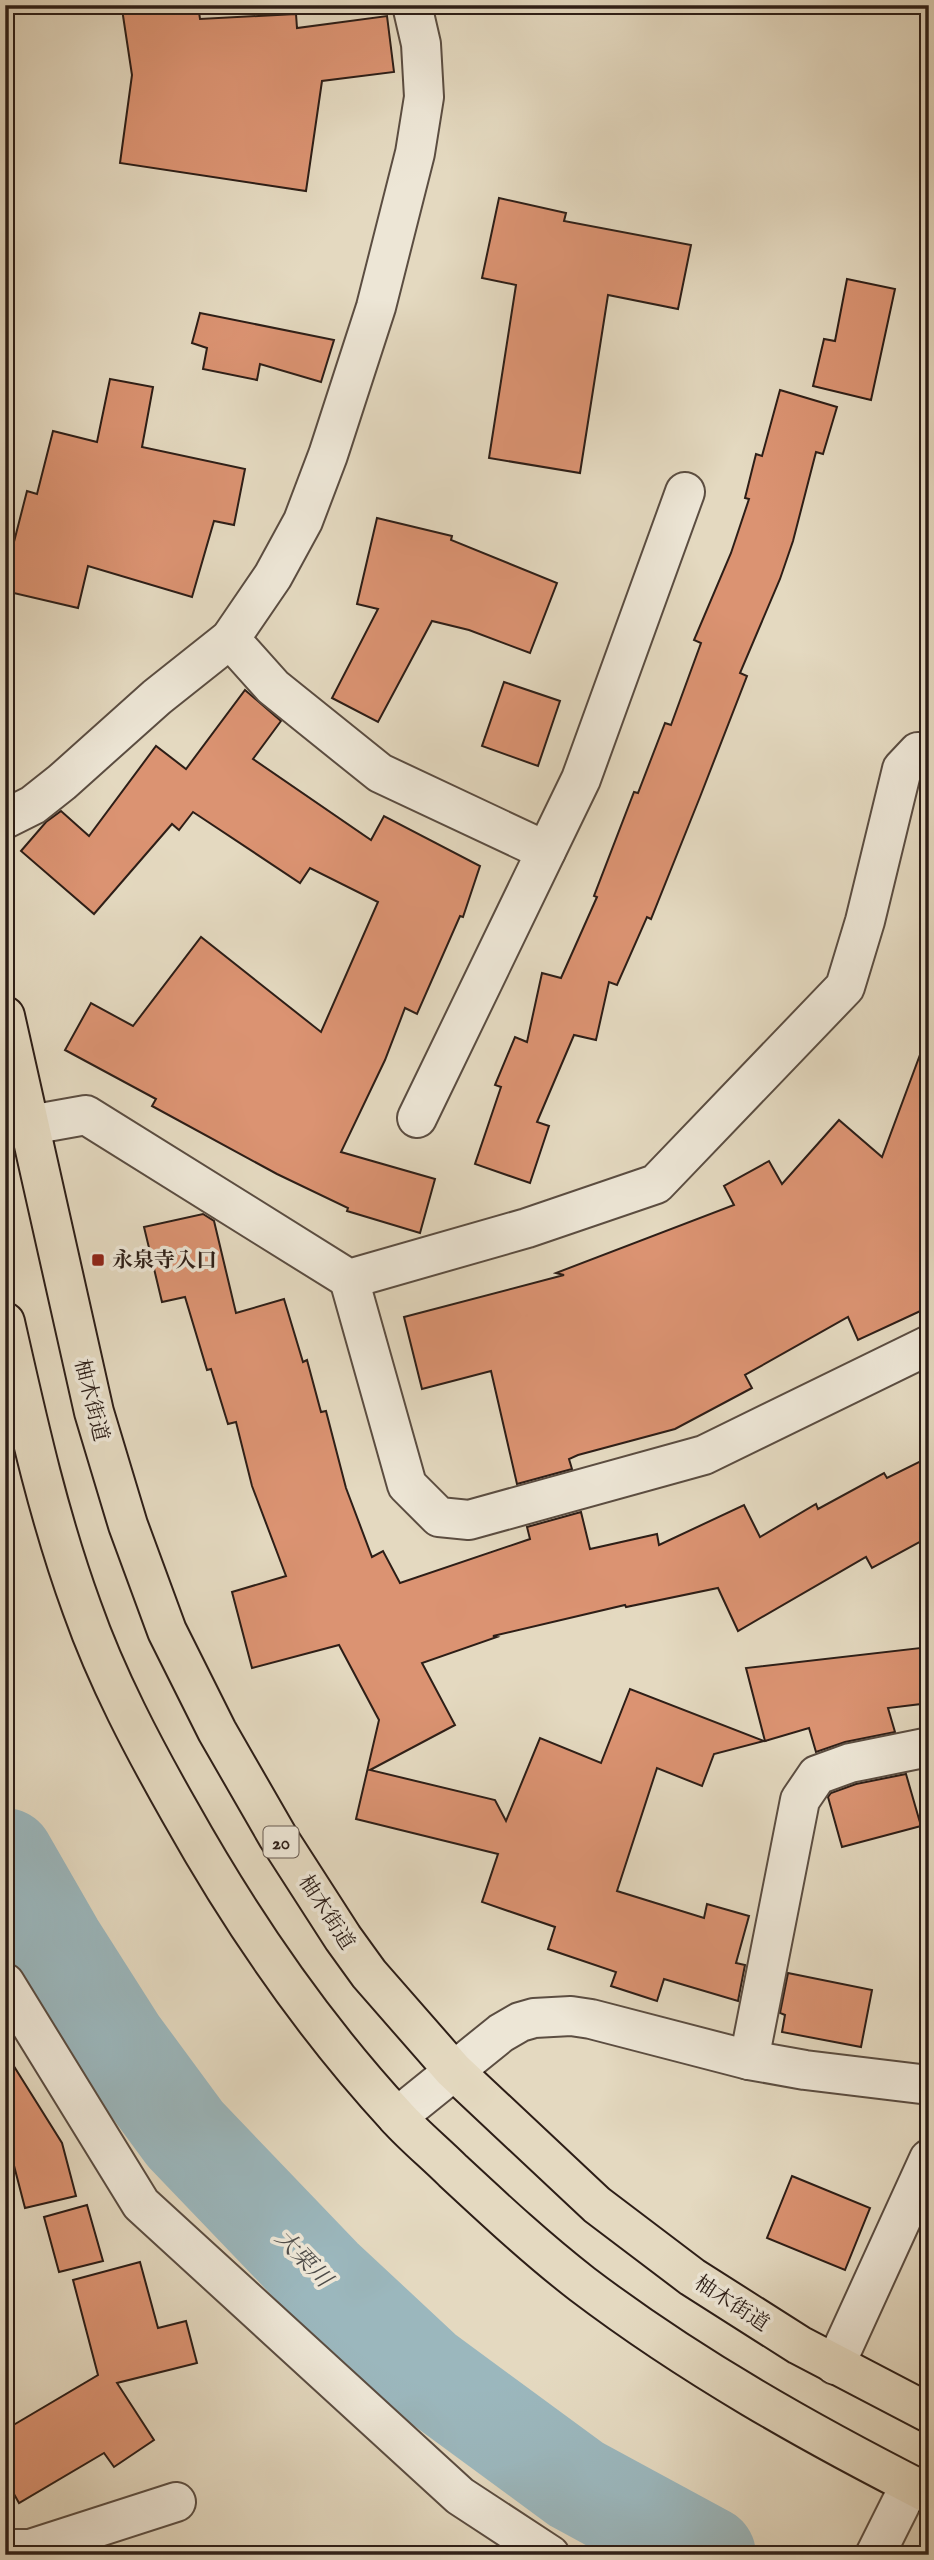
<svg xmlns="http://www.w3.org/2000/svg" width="934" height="2560" viewBox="0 0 934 2560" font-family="'IM FELL English','Noto Serif JP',serif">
  <rect width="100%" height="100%" fill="#e4d9c0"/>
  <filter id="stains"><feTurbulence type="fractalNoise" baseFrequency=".00286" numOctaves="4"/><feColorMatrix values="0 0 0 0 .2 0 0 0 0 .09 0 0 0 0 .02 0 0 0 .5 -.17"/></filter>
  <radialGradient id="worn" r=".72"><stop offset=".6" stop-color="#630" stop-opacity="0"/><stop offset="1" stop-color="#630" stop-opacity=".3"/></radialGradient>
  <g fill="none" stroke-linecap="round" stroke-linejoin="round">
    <polyline stroke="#9bb7bd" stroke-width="98" points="5,1857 55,1944 118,2043 185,2134 322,2277 425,2373 576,2484 707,2555"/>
  </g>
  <g fill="#db9372" stroke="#2d1e17" stroke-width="2">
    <polygon points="151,5 198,5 200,19 296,14 297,28 387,16 394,72 322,81 306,191 120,163 132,75 122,9"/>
    <polygon points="499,198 566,213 564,221 691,245 678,309 608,295 580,473 489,458 516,285 482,278"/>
    <polygon points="847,279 895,289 871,400 813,386 824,339 835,341"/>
    <polygon points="200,313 334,340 321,382 260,364 257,380 203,369 207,348 192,343"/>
    <polygon points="110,379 153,387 142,447 245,469 234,525 214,521 192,597 88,566 78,608 5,591 5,577 27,491 37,494 53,431 97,442"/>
    <polygon points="780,390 837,407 823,454 816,452 793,541 780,579 740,673 747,676 700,797 651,919 647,917 617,985 609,982 596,1040 574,1035 537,1122 549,1126 530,1183 475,1164 501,1087 495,1085 515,1037 527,1042 542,973 561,978 597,897 594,896 634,792 638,793 665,723 671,725 701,643 694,640 731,553 749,499 745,498 756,454 762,456"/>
    <polygon points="377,518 452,536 451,540 557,583 530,653 469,630 432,621 378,722 332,698 378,609 357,604"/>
    <polygon points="504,682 560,701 538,766 482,746"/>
    <polygon points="245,690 281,721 253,759 371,840 384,816 480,866 463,917 460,916 417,1014 405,1008 385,1060 341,1152 435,1179 420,1233 347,1211 348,1208 277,1174 152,1106 156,1099 65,1050 91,1003 133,1026 201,937 321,1032 378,902 310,868 300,883 193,812 179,830 172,824 94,914 21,851 46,822 61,811 89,836 156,746 186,769"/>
    <polygon points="924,1044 929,1044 929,1307 858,1340 848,1317 745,1375 752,1388 675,1429 578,1455 569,1459 572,1469 517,1484 491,1371 422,1389 404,1317 564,1275 556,1273 734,1205 724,1186 769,1161 782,1184 839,1120 882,1157"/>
    <polygon points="203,1214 214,1221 236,1313 284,1299 303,1362 307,1360 321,1412 326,1411 346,1488 372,1557 383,1551 400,1583 530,1539 527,1527 581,1512 590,1549 657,1534 659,1545 744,1505 760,1537 816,1504 818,1509 884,1473 887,1478 929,1457 929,1537 872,1568 866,1557 738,1631 718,1588 626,1607 625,1605 493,1636 497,1637 422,1663 455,1725 370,1770 495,1800 506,1821 540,1738 601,1763 630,1689 764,1741 714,1754 702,1786 657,1768 617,1891 704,1918 707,1904 749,1916 736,1963 745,1965 738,2001 664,1979 657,2001 611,1986 616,1972 548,1949 555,1927 482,1902 498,1854 356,1819 379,1720 339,1645 252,1668 232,1592 286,1576 252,1486 236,1422 228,1424 211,1369 207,1370 185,1297 162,1302 144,1227"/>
    <polygon points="929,1647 929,1703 888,1708 895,1732 845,1742 816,1752 809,1728 765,1741 746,1668"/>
    <polygon points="906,1774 921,1826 842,1847 828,1797 831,1793 856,1784"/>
    <polygon points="788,1973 872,1990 861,2047 782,2032 785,2015 780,2013"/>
    <polygon points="5,2052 62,2143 76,2196 25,2208 5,2131"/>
    <polygon points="792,2176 870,2208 845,2270 767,2238"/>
    <polygon points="87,2205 103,2261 59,2272 44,2217"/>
    <polygon points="140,2262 158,2328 186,2321 197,2363 117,2383 154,2440 114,2467 104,2453 19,2503 5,2478 5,2430 98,2375 73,2280"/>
  </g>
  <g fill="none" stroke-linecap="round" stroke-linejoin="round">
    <defs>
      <g id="minor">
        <polyline points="230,639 273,687 380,773 546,851"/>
        <polyline points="5,819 33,805 62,782 157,697 230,639 273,576 303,521 328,455 376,307 415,153 424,97 421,44 412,5"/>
        <polyline points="417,1118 581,779 685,492"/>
        <polyline points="30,1125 86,1115 349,1279 527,1228 656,1184 845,987 865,921 902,769 918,752 929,752"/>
        <polyline points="349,1279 407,1485 439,1517 469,1520 704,1455 929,1345"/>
        <polyline points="5,1983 141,2204 460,2496 550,2555"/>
        <polyline points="749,2060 800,1800 817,1775 850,1763 929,1747"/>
        <polyline points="397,2117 501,2033 520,2022 534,2018 571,2016 591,2019 749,2060 805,2070 929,2085"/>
        <polyline points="835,2365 929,2159"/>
        <polyline points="5,2549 30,2549 176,2502"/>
        <polyline points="875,2555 910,2485"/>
      </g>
      <g id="major">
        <polyline points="5,1016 94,1412 128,1525 167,1631 217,1731 278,1837 343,1938 369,1974 453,2070 597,2205 692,2277 799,2345 929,2413"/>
        <path d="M5,1322C27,1419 48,1515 82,1608C107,1679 143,1747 180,1812C241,1921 312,2025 397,2117C414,2136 435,2153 453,2171C495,2210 537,2249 582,2284C690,2366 809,2433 929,2494"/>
      </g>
    </defs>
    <use href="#minor" stroke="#5b4d41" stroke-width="42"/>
    <use href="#major" stroke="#2d1e17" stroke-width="42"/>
    <use href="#minor" stroke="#ede6d6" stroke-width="38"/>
    <use href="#major" stroke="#e4d9c0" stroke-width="38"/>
  </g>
  <rect fill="#8f2418" stroke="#ede6d6" stroke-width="2.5" x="91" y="1253" width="14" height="14" rx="3.5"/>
  <g text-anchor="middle" stroke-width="7" stroke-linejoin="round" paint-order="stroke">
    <rect fill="#ede6d6" stroke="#675a50" stroke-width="2" x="263.5" y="1826.5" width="35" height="31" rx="5"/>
    <g font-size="19" font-weight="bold" fill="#2d1e17">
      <text x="281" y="1849">20</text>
    </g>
    <g font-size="21" font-weight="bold" fill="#2d1e17" stroke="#ede6d6" text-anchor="start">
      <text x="112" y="1267">永泉寺入口</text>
    </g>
    <g font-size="21" fill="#2d1e17" stroke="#ede6d6">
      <text transform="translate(92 1400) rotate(76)" y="7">柚木街道</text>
      <text transform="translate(327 1912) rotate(57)" y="7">柚木街道</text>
      <text transform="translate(732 2303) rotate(33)" y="7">柚木街道</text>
    </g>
    <g font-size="23" font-style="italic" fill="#4e4c49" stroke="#ede6d6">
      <text transform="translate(304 2258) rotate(46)" y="8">大栗川</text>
    </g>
  </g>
  <rect width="934" height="2560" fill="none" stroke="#e4d9c0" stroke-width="28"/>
  <rect x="7" y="7" width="920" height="2546" fill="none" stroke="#2d1e17" stroke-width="3.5"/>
  <rect x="14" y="14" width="906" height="2532" fill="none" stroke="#2d1e17" stroke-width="2"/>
  <rect width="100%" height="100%" filter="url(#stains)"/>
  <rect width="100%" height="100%" fill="url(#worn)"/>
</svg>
